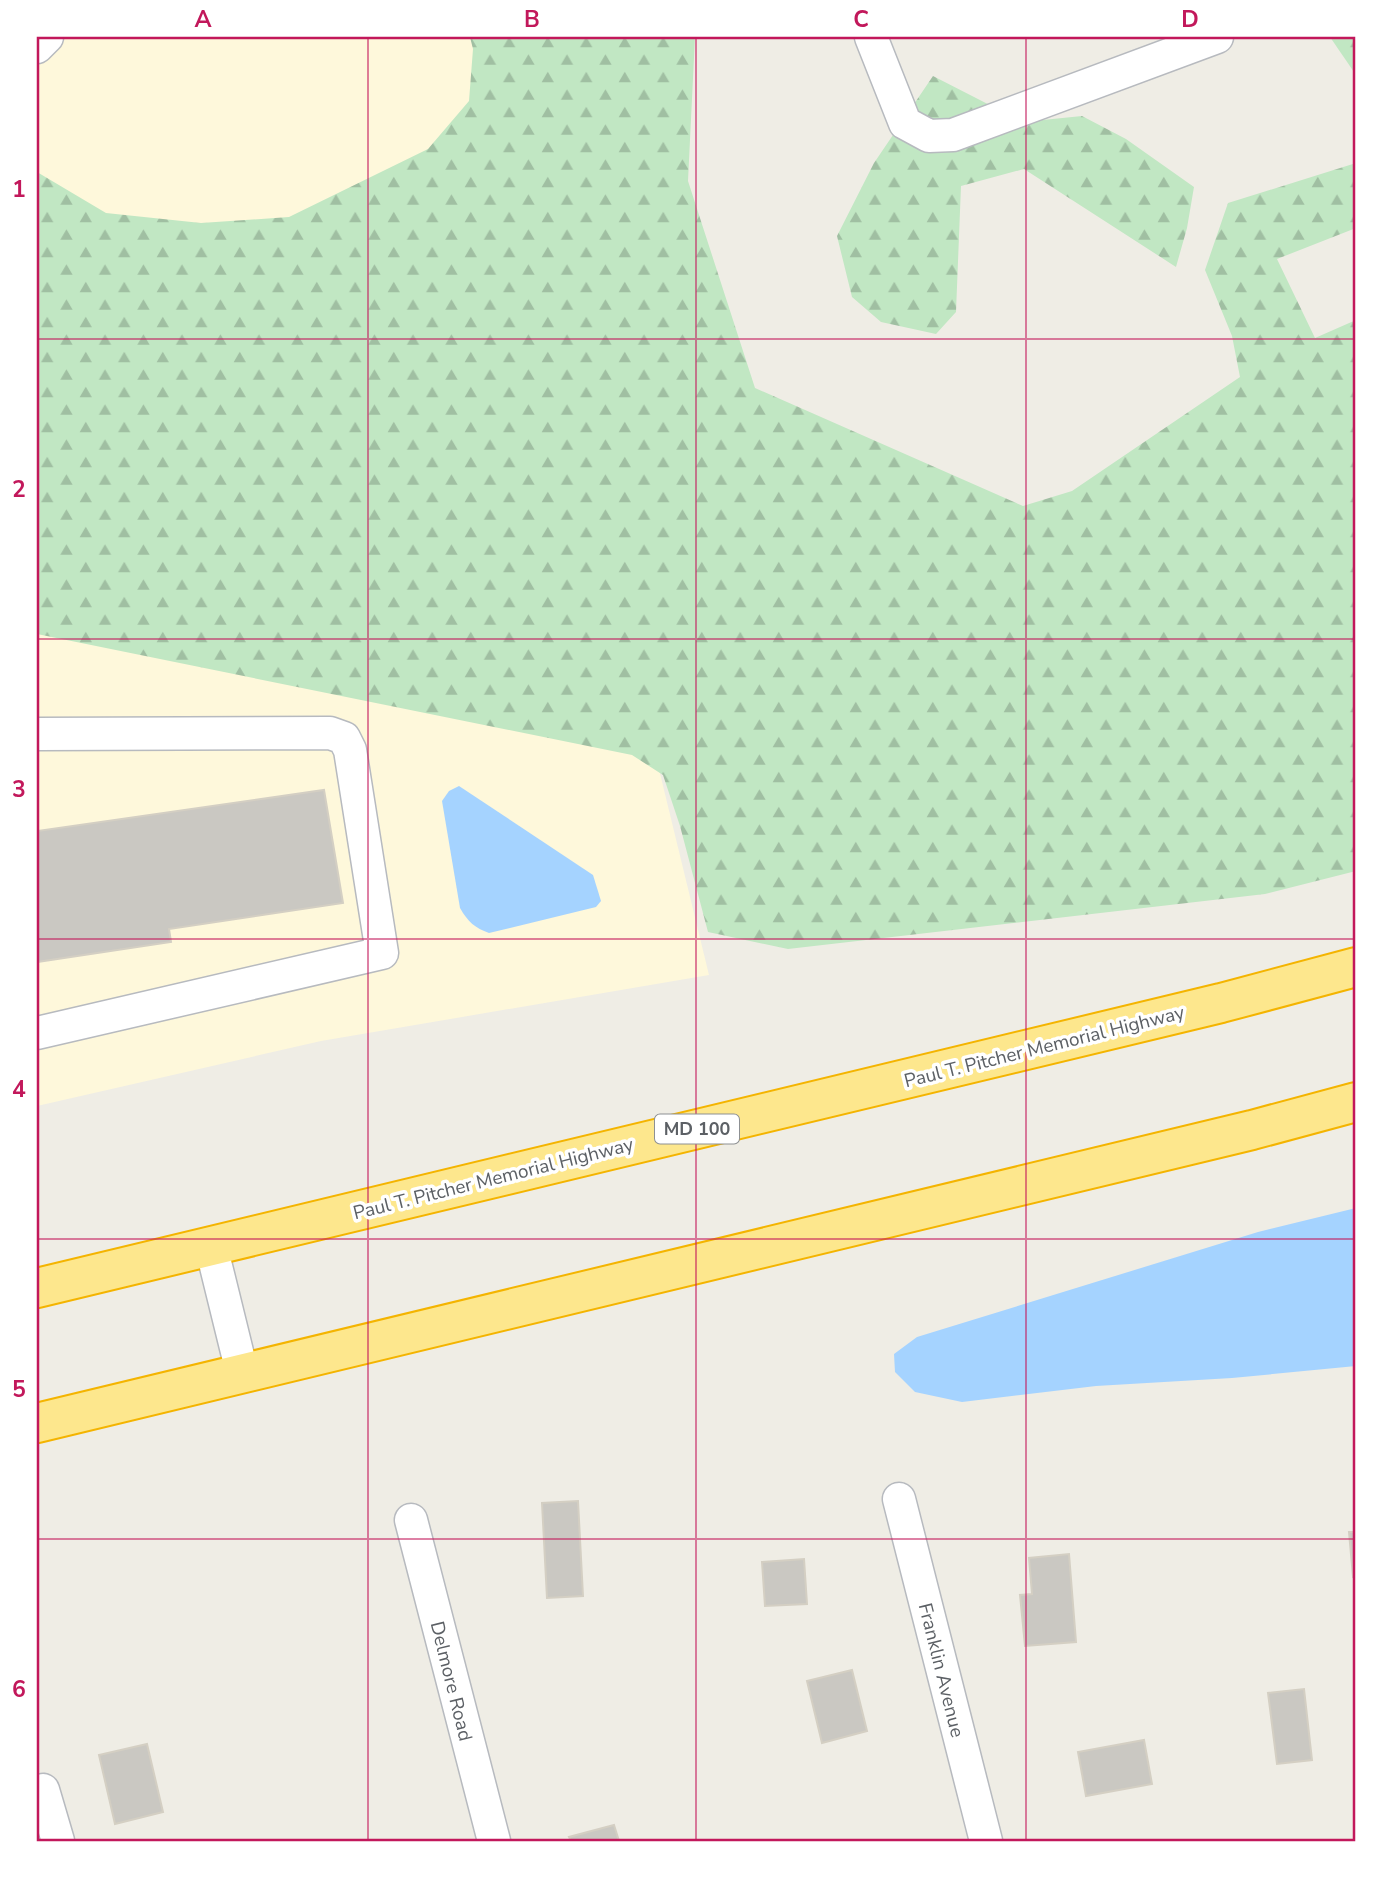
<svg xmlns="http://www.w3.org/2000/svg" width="1393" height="1878" viewBox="0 0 1393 1878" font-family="'Nunito Sans',sans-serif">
  <defs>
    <pattern id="forest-firs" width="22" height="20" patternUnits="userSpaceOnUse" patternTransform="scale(1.75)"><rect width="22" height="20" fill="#c1e7c3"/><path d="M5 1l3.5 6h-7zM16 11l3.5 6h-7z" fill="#a0bfa2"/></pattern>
  </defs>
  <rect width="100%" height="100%" fill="#efede5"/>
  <polygon fill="#fef8db" points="37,37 481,37 709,975 321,1041 37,1106"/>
  <g fill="url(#forest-firs)">
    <polygon points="470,37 695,37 688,181 755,388 1023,506 1072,491 1240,377 1232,336 1205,270 1228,203 1356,163 1356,228 1277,259 1315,338 1356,320 1356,871 1265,894 788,949 708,932 680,826 663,775 632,755 37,634 37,172 106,213 201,223 289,217 428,149 469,101 473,49"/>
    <polygon points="1330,37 1356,37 1356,75"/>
    <polygon points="933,76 1023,122 1082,116 1126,139 1194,187 1187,228 1176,267 1024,169 961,186 956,312 936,334 881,322 852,297 837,236 874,163"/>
  </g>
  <g fill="#a5d3ff">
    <path d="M459,786L593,875L601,901L596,907L489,933C475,928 468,922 460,908L442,801L449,791Z"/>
    <polygon points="1356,1208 1356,1366 1232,1378 1096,1386 962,1402 915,1392 895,1372 894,1354 917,1337 1258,1232"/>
  </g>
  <g fill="#cac8c2" stroke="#d4cfc3" stroke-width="2">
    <polygon points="324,790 343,903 169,929 171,942 37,962 37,831"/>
    <polygon points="578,1501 583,1596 547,1598 542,1503"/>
    <polygon points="1349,1532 1356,1532 1356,1576 1353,1577"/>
    <polygon points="1069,1554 1076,1642 1025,1646 1020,1595 1032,1594 1029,1558"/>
    <polygon points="804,1559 807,1604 765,1606 762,1562"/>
    <polygon points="852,1670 867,1731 822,1743 807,1681"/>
    <polygon points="1304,1689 1312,1760 1277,1764 1268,1693"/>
    <polygon points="1144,1740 1152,1784 1086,1796 1078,1752"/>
    <polygon points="147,1744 163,1812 115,1824 99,1755"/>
    <polygon points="614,1825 619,1841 571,1841 569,1837"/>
  </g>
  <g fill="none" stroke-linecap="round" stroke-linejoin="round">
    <defs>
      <g id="minor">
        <polyline points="871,37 905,123 929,136 953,135 1217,37"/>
        <polyline points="37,47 47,37"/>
        <polyline points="37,734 330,733 344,738 350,750 382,953 37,1033"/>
        <polyline points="211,1246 242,1372"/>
        <polyline points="899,1499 986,1841"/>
        <polyline points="411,1520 494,1841"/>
        <polyline points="43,1790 58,1841"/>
      </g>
      <g id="highway">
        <polyline points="37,1288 1221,1003 1356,967"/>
        <polyline points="37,1423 1252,1130 1356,1102"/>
      </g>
    </defs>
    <use href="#minor" stroke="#b7babf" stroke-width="35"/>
    <use href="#highway" stroke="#f4b400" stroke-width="42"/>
    <use href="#minor" stroke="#fff" stroke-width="32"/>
    <use href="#highway" stroke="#fde78d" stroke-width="38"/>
  </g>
  <path fill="none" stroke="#c2185b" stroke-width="2" stroke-opacity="0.55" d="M368,37V1841M696,37V1841M1026,37V1841M37,339H1356M37,639H1356M37,939H1356M37,1239H1356M37,1539H1356"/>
  <g text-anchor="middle" stroke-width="7" stroke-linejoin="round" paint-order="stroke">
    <rect fill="#fff" stroke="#8d9093" stroke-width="2" x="655" y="1114.5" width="84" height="29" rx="5"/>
    <g font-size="18" font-weight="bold" fill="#5c6065">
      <text x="697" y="1135">MD 100</text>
    </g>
    <g font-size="19" fill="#5c6065" stroke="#fff">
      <text transform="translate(1044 1046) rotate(-14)" y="7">Paul T. Pitcher Memorial Highway</text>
      <text transform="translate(493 1178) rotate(-14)" y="7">Paul T. Pitcher Memorial Highway</text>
      <text transform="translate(942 1670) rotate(76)" y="7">Franklin Avenue</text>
      <text transform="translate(452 1681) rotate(76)" y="7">Delmore Road</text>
    </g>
  </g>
  <rect width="1393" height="1878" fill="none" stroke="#ffffff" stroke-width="77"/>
  <rect x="38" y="38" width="1316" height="1802" fill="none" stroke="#c2185b" stroke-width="2.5"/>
  <g font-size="23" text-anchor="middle" font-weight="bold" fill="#c2185b">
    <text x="203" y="27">A</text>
    <text x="532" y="27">B</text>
    <text x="861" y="27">C</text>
    <text x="1190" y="27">D</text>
    <text x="19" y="197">1</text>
    <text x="19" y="497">2</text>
    <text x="19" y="797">3</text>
    <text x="19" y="1097">4</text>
    <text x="19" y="1397">5</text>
    <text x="19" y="1697">6</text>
  </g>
</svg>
